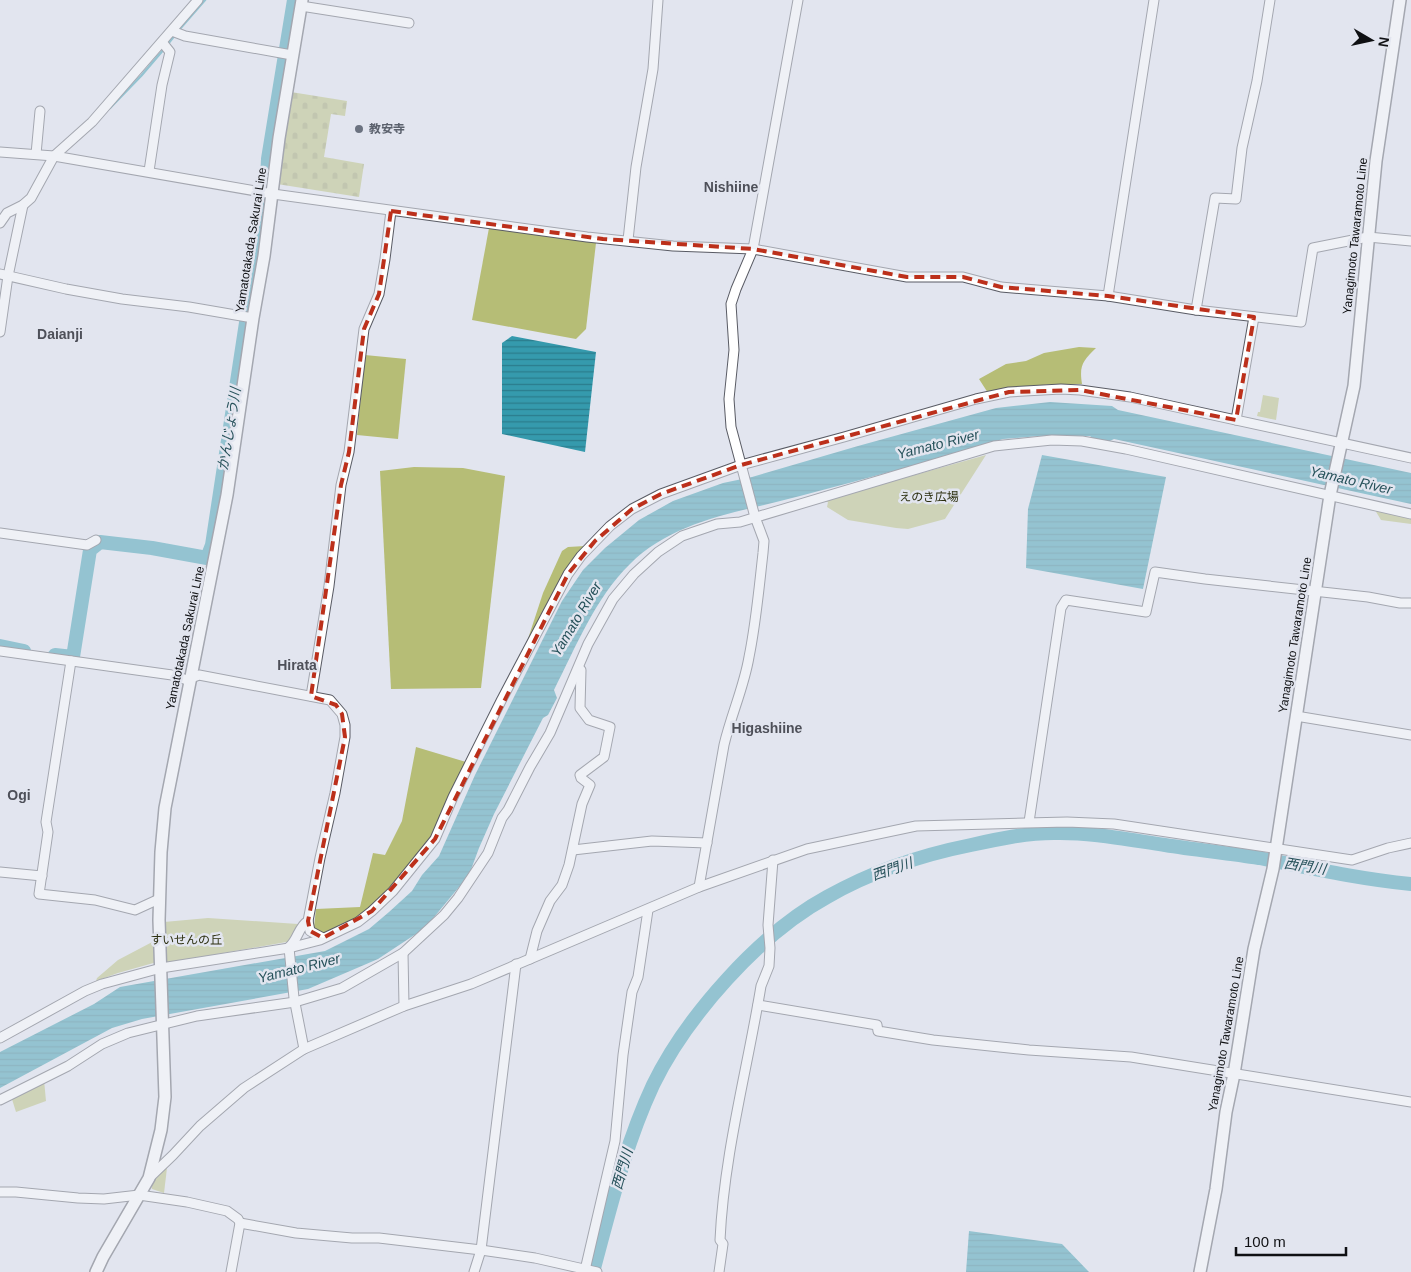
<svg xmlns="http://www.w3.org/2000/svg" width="1411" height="1272" viewBox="0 0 1411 1272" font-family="Arial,'Noto Sans JP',sans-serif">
  <defs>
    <pattern id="cemetery-stones" width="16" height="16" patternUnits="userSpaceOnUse" patternTransform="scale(1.25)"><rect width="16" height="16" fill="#b6bd76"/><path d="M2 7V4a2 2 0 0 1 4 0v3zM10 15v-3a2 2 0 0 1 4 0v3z" fill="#9ba165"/></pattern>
    <pattern id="water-rules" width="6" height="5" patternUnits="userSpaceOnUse" patternTransform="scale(1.25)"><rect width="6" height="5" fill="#359aad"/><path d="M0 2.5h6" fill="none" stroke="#2b7c8c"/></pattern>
  </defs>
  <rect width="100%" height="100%" fill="#e2e5ef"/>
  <polygon fill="url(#cemetery-stones)" points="291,92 347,101 345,116 331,114 324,157 364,164 359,197 277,184"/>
  <g fill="#b6bd76">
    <polygon points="489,228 596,243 586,329 576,339 472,320"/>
    <path d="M1079,347L1096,348C1083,361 1079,365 1082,384C1050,384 1019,385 988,393L979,379L1006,364L1026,361L1044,353Z"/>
    <polygon points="365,355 406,359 398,439 357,435"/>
    <polygon points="1263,395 1279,398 1276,420 1257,416 1258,412 1260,412"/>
    <polygon points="986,455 945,519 908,529 896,528 848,520 827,507 828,502 822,501"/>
    <polygon points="414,467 463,468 505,476 481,688 391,689 380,471"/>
    <polygon points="1375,510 1411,518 1411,524 1381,520"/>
    <polygon points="585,546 525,648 543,593 562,551 568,547"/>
    <polygon points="416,747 466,762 432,835 388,890 358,917 322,934 314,927 316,909 360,907 373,853 385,855 402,821"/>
    <polygon points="208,918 298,924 292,941 166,963 164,922"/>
    <polygon points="156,940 157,962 118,973 96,981 97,978 118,960"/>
    <polygon points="44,1080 46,1101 16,1112 11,1096"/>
    <polygon points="167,1168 164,1193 152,1189 151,1183 159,1171"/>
  </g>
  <g fill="url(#water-rules)">
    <polygon points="512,336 596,352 585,452 502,434 502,343"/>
    <path d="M1050,402L1112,406L1118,410L1411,473V504L1114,439C1104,444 1099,444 1090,436H1039L1003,439C936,460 868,478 800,496C742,512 675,519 630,564C595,598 576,647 554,690L557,698L548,715L543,718L494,814L479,848L469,875L425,928L378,959L308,989L142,1019L112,1028L0,1088V1052L94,1004L120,987L325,951L369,929L389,912L412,891L422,875L439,856L475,775L562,601L583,570L605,548L639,520L673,501L723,483L752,477L858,446L996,408Z"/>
    <polygon points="1042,455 1166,477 1143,589 1026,568 1028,509"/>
    <polygon points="969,1231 1062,1244 1089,1272 966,1272"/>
  </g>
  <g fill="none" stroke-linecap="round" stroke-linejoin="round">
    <g stroke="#359aad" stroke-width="2.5">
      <polyline points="178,31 205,0"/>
      <polyline points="167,45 175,35"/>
      <polyline points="110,108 141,76 164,49"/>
    </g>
    <g stroke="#359aad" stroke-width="14">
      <polyline points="0,646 24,651"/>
      <polyline points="55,655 73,657 90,550 100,542 152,548 207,558 212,545 249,303 266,201 268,159 294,0"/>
      <path d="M593,1272C610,1209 625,1145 653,1085C686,1017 759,934 827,897C871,872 921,855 971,845C998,839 1026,833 1054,833C1089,832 1130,840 1165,845C1196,850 1228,853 1259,858C1310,868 1360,879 1411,884"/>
    </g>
    <defs>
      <g id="minor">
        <polyline points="301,6 409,23"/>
        <polyline points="172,31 185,36 292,55"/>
        <polyline points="0,152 54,156 273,194 587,237 673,246 753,249 907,277 963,277 1001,287 1108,296 1196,310 1301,322 1313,248 1368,237 1411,241"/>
        <polyline points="36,154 40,111"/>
        <polyline points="149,171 162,85 170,52 162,42"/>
        <polyline points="0,223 7,213 23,205 31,198 54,156 92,122 198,0"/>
        <polyline points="628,240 636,167 653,69 658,0"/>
        <polyline points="0,274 66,289 122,299 189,307 253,318"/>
        <polyline points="1108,296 1154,0"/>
        <polyline points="1196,310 1215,198 1236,199 1242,148 1257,81 1270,0"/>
        <polyline points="0,332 8,276 23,205"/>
        <polyline points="1236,420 1254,317"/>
        <polyline points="0,533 87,545 96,540"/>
        <polyline points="0,651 172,675 190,681"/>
        <polyline points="71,661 46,822 48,832 39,894 95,900 135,910 159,899"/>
        <path d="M191,678L199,675L330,700L342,714L345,725V737L335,793L320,858L308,921C298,927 298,940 289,947"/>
        <polyline points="311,696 329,586 341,485 349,452 364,329 379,294 385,259 391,211"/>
        <polyline points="1296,716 1411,735"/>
        <polyline points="1029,822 1061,608 1066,600 1146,612 1155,572 1205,579 1368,597 1400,603 1411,603"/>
        <polyline points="573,850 652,841 707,843"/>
        <polyline points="0,872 42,876"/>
        <path d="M699,887L724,745C731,715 744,687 749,657C756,623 759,588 763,553L764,541L755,517L731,427L729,399L734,350L731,304L736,289L753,249L798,0"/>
        <polyline points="308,921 310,931 323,938"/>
        <polyline points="289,948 294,998 304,1049"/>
        <polyline points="403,953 404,1006"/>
        <polyline points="530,959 537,931 550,901 562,885 569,865 582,804 590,785 581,778 580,775 604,757 610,727 589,720 580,708 581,670"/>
        <polyline points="758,1005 877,1025 878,1031 933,1040 1029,1050 1131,1057 1411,1102"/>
        <polyline points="0,1038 85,991 102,984 161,968 289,948 320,940 358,922 372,911 393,891 435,839 453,797 502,699 568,574 581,556 610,526 632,509 661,494 741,465 844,437 976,399 1009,392 1061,389 1080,390 1130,397 1411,458"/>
        <polyline points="0,1100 68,1066 102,1044 128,1033 197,1016 295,1002 342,988 403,953 444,915 458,898 488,853 502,818 508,810 530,767 550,733 588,644 613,599 634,574 658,552 682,536 717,524 740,522 994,446 1052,440 1082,441 1126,449 1411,514"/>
        <polyline points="149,1178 173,1155 200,1126 244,1088 304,1049 404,1006 471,984 699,887 807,849 916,826 1067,822 1114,824 1352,860 1388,848 1411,843"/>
        <polyline points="0,1192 16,1192 78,1198 104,1199 139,1195 187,1202 227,1211 238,1219 240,1223 231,1272"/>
        <polyline points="240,1223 296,1233 352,1238 379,1238 481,1250 535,1258 597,1272"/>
        <polyline points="585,1270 615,1141 623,1055 632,992 638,977 648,910"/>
        <polyline points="474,1272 481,1250 516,964"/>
        <path d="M719,1272L723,1244L720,1240C724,1154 747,1071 761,986L769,966L770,948L768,925L773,860"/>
      </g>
      <g id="major">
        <polyline points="96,1272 103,1257 149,1178 161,1130 165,1097 159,920 161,852 165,808 227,495 253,318 264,256 279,138 302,0"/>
        <polyline points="1200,1272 1216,1189 1226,1112 1234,1074 1254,949 1273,869 1330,495 1354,386 1376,161 1400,0"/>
      </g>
    </defs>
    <use href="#minor" stroke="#595b64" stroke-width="11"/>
    <use href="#major" stroke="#595b64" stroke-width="14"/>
    <use href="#minor" stroke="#fff" stroke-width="9"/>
    <use href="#major" stroke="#fff" stroke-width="11"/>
  </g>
  <path d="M0 0H1411V1272H0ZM391,211L603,239L753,249L907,277H963L1001,287L1108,296L1254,317L1236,420L1080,390L1009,392L741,465L661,494L632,509L595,541L568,574L435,839L372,911L323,938L310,931L308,921L345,737L342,714L336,705L311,696L341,485L349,452L364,329L379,294Z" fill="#e2e5ef" fill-opacity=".55" fill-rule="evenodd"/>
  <path fill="none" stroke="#bc301b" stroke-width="4" stroke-dasharray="10 6" stroke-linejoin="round" d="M391,211L603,239L753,249L907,277H963L1001,287L1108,296L1254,317L1236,420L1080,390L1009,392L741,465L661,494L632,509L595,541L568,574L435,839L372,911L323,938L310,931L308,921L345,737L342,714L336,705L311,696L341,485L349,452L364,329L379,294Z"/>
  <circle fill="#6b7280" stroke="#e2e5ef" stroke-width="2" cx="359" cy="129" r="5"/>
  <g text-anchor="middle" stroke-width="5" stroke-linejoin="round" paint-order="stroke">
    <g font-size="12" font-weight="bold" fill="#5b616d" stroke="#e2e5ef" text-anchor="start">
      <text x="369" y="133">教安寺</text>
    </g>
    <g font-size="12" fill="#0f1013" stroke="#e2e5ef">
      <text transform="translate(1355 236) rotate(-84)" y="4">Yanagimoto Tawaramoto Line</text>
      <text transform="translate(251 240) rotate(-81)" y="4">Yamatotakada Sakurai Line</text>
      <text transform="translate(1295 635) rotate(-81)" y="4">Yanagimoto Tawaramoto Line</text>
      <text transform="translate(185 638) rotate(-78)" y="4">Yamatotakada Sakurai Line</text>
      <text transform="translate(1226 1034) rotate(-80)" y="4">Yanagimoto Tawaramoto Line</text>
    </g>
    <g font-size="12" fill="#2c2f0f" stroke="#e2e5ef">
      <text x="929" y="501">えのき広場</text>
      <text x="186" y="944">すいせんの丘</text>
    </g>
    <g font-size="14" font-weight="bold" fill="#4e5059" stroke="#e2e5ef">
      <text x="731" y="192">Nishiine</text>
      <text x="60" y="339">Daianji</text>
      <text x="297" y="670">Hirata</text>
      <text x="767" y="733">Higashiine</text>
      <text x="19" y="800">Ogi</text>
    </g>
    <g font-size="14" font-style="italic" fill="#26515a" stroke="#e2e5ef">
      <text transform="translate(229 429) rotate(-81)" y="5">かんじょう川</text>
      <text transform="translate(938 444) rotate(-14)" y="5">Yamato River</text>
      <text transform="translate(1351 480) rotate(13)" y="5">Yamato River</text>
      <text transform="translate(576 619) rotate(-59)" y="5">Yamato River</text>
      <text transform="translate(1305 866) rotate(9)" y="5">西門川</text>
      <text transform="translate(892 869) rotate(-19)" y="5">西門川</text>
      <text transform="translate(299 968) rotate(-14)" y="5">Yamato River</text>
      <text transform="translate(622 1169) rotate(-74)" y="5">西門川</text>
    </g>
  </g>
  <g transform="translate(1371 40) rotate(99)" stroke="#e2e5ef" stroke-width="4" paint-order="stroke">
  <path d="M0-4L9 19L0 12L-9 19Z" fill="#0f1013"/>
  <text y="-8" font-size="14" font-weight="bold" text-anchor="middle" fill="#0f1013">N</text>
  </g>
  <path d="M1236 1247v8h110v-8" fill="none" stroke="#0f1013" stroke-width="2.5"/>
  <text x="1244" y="1247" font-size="15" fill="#0f1013" stroke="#e2e5ef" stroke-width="4" paint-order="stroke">100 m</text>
</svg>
